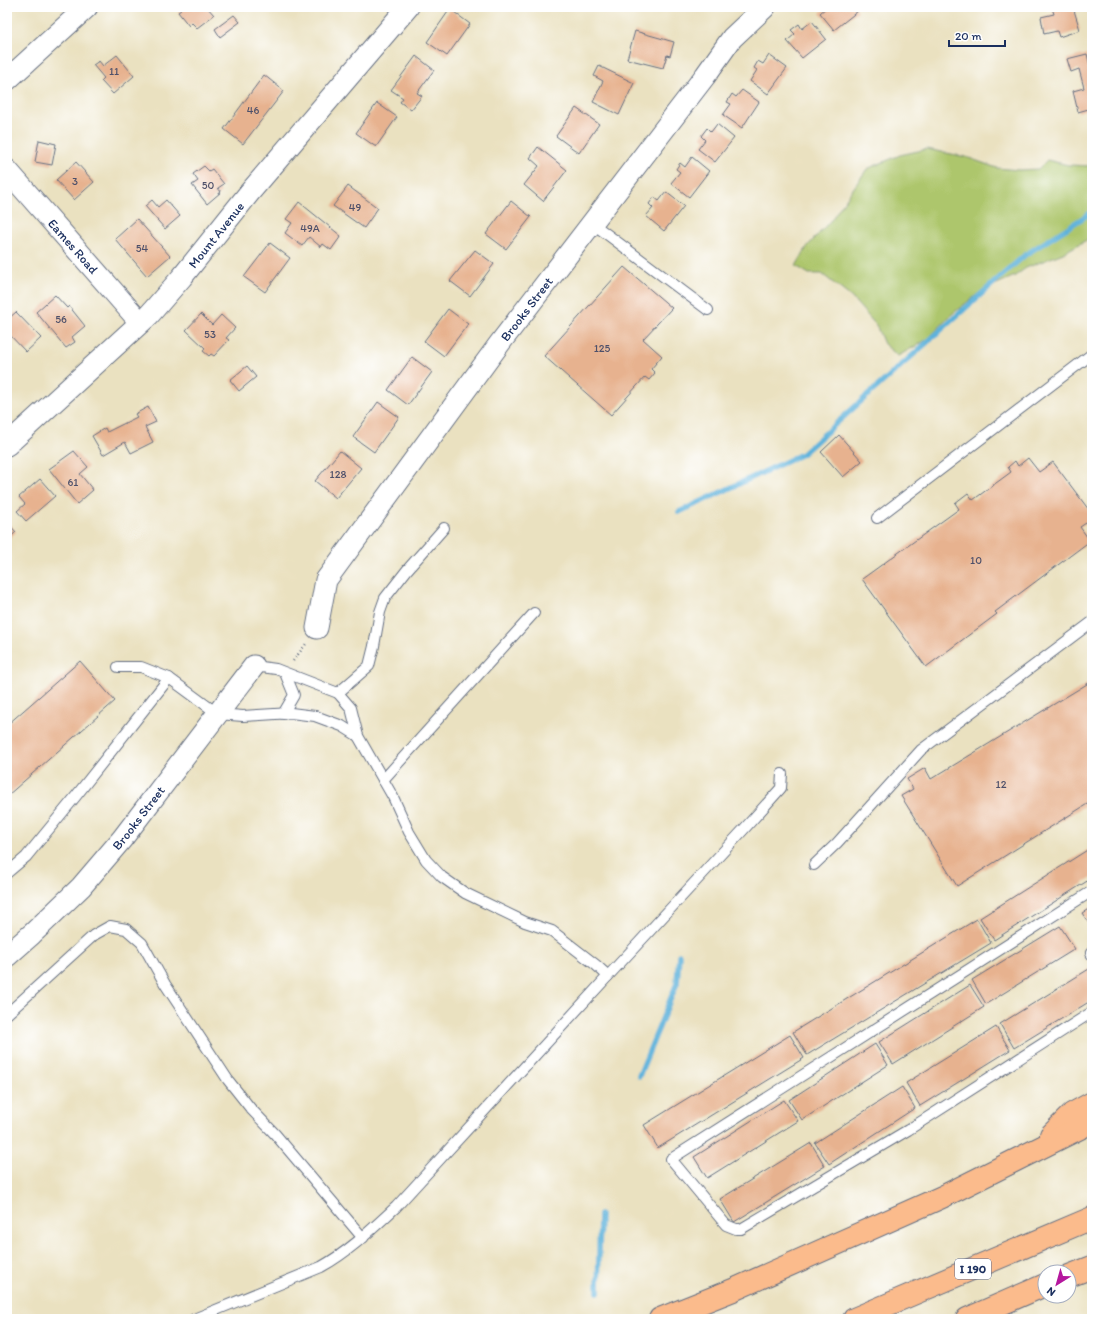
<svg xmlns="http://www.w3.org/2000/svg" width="1099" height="1326" viewBox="0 0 1099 1326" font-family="Itim,sans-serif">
  <rect width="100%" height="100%" fill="#fff"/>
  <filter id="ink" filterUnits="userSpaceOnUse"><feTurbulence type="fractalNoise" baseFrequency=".025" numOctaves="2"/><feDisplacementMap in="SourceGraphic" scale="8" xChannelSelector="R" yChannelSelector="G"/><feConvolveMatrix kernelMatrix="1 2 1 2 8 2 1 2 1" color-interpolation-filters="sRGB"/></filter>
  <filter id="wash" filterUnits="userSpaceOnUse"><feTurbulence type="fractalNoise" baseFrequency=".012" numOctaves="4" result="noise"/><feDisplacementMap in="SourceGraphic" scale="16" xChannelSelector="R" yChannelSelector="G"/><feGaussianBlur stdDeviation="0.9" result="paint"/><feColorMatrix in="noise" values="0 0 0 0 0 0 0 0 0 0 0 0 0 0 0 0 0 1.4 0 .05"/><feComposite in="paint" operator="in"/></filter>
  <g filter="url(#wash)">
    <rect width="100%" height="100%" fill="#eae1c0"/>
    <polygon fill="#adc66c" stroke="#647a65" points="927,149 966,157 997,168 1019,170 1038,169 1047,160 1068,165 1092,166 1092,237 1063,253 1026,268 1015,276 983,290 952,314 928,339 898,356 884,344 876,325 851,297 822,274 809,274 796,266 807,247 831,220 867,169 900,155"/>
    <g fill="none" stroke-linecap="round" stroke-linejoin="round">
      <g stroke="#5fb2db" stroke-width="5.5">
        <polyline points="679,512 802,454 1025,255 1092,212"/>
        <polyline points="639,1076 677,983 679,955"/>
        <polyline points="598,1292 600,1215"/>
      </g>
    </g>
    <g id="blocks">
      <g fill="#e7b28f">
        <polygon points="178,7 207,7 214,15 197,28 192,23 189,26 178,12 181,10"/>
        <polygon points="827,7 855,7 858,11 834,30 820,13"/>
        <polygon points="1054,7 1073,7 1080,30 1059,37 1057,31 1044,34 1041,17 1054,14 1052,8"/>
        <polygon points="450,9 470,24 447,56 427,42"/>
        <polygon points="234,15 240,22 220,37 215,29"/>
        <polygon points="812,21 826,39 802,58 787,41 795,34 791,30 799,24 802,29"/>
        <polygon points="635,31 674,42 670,56 667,55 663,68 627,59"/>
        <polygon points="1087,54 1090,66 1092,65 1092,108 1078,112 1073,91 1084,88 1079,69 1071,72 1067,59"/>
        <polygon points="117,55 134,76 113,94 101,81 104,78 93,65 99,61 103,66"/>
        <polygon points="769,55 787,68 768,94 750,81 757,70 754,68 758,61 763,64"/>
        <polygon points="416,56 434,70 417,93 422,96 411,110 400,102 403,98 391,90"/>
        <polygon points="599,66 634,83 619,115 593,102 603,81 594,76"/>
        <polygon points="264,75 284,91 243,144 224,129"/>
        <polygon points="742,90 759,102 742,128 723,115 731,104 727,102 732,94 736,97"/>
        <polygon points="377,103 397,117 376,147 356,133"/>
        <polygon points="576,108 599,124 579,153 556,136"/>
        <polygon points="717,124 734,138 715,162 698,149 705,140 701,136 707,128 711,132"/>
        <polygon points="39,140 56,144 52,165 35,162"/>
        <polygon points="538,147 567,170 543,201 524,185 539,166 530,158"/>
        <polygon points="692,157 709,171 689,197 671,183 680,172 676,169 680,163 685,167"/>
        <polygon points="76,162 94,182 74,200 56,180"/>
        <polygon points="204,166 209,171 212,169 224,184 218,188 221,192 207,204 192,185 198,181 193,174"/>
        <polygon points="348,186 378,208 364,228 333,206"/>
        <polygon points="666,192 684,206 664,231 646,216 653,208 649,204 654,197 659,201"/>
        <polygon points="152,200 158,207 166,200 180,216 165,229 145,206"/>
        <polygon points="511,201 531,217 506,249 486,234"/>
        <polygon points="299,202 341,236 331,250 323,244 321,247 309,237 302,246 285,233 292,223 286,219"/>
        <polygon points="137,219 170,256 147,276 115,239"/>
        <polygon points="270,243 290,258 265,292 244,277"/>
        <polygon points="475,250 494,264 470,296 450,281"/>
        <polygon points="624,267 672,308 643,339 662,356 651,369 655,373 649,380 645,377 611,415 544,356"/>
        <polygon points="55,295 67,308 69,306 85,326 72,337 75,342 66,348 36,312"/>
        <polygon points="448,309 468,324 444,356 424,341"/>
        <polygon points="16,312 41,338 26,352 7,332 7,320"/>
        <polygon points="201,314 212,325 221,315 235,328 226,338 229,340 214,356 211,354 209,356 203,351 205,348 186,330"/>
        <polygon points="412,357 432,372 408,405 388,390"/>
        <polygon points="247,366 256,377 239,391 230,380"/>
        <polygon points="378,402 399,417 374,452 353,437"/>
        <polygon points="148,407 156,422 145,427 153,442 131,453 125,442 103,455 92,436 105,428 107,432 137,417 135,414"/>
        <polygon points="839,435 862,461 843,477 821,452"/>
        <polygon points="74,451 88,467 80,474 93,490 77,504 49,469"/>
        <polygon points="340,451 361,468 336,498 315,481"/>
        <polygon points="1028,458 1039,472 1053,462 1092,514 1092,519 1080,527 1090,541 995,612 997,614 926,667 862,579 959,509 955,503 968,493 973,500 1011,472 1008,467 1015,461 1018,466"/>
        <polygon points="40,479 55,496 26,521 17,511 25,504 19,497"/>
        <polygon points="7,522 16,532 7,540"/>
        <polygon points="80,661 115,701 7,796 7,725"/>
        <polygon points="1092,681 1092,801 957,886 901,796 913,789 907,779 925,768 931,779"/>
        <polygon points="1092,847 1092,878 994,940 980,918"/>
        <polygon points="1092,907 1092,928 1082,913"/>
        <polygon points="977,919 991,943 807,1055 793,1032"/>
        <polygon points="1060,926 1075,949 986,1004 972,980"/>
        <polygon points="1089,969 1092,973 1092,1000 1014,1048 1000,1024"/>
        <polygon points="970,985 984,1007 893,1064 879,1042"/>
        <polygon points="996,1027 1010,1050 920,1106 906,1083"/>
        <polygon points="790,1035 804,1058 658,1148 644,1125"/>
        <polygon points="875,1044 888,1065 802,1120 789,1100"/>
        <polygon points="902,1087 915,1108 829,1164 815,1143"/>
        <polygon points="784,1100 798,1121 707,1178 694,1157"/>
        <polygon points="811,1143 825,1166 734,1222 720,1199"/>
      </g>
    </g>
  </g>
  <g filter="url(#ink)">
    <use href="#blocks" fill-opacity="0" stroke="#636d80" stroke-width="1"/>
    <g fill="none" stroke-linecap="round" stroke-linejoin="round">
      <defs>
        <g id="service">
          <polyline points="592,223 708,310"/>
          <polyline points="877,518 1092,354"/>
          <polyline points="254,666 276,669 338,693 351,708 358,736 393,797 409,832 426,860 442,877 465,893 525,922 552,931 596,965 608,976"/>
          <polyline points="118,667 141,667 169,678"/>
          <polyline points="338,693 369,666 374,646 380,612 385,598 407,570 444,528"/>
          <polyline points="283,714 294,695 285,673"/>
          <polyline points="383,780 534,613"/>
          <polyline points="814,865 837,843 921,750 1092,622"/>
          <polyline points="7,873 26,857 76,796 169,678 218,714 243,716 291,713 315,716 342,726 358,736"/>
          <polyline points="1092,891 671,1159 726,1225 736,1229 741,1229 908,1130 1092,1012"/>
          <polyline points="1092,952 1091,953 1092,955"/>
          <polyline points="7,1014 94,935 110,926 126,929 142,943 165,984 228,1080 251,1109 275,1134 363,1238"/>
          <path d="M194,1319L321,1267C351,1250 371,1230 396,1207L608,976L745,828L781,788L782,774"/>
        </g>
        <g id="minor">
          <polyline points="7,80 87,7"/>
          <path id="s1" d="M7,170L140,322"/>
          <path id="s2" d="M7,445L149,315L182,277L250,192L408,7"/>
          <path id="s3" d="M317,628L326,580L500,343L705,76L732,38L765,7"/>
          <path id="s4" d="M7,956L32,934L81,887L122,839L254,666"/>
        </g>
        <g id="motorway">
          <polyline points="1051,1135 1072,1114 1092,1103"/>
          <polyline points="1069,1276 1092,1267"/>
          <polyline points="660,1319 733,1290 942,1197 1092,1122"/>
          <polyline points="854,1319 1092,1218"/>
          <polyline points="967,1319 1045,1285"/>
        </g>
      </defs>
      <use href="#service" stroke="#636d80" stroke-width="12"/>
      <use href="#minor" stroke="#636d80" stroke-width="23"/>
      <use href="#motorway" stroke="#636d80" stroke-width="24"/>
      <polyline stroke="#636d80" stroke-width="2.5" stroke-dasharray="1 3" stroke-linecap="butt" points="293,661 306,644"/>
      <use href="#service" stroke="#fff" stroke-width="10"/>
      <use href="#minor" stroke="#fff" stroke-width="21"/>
      <use href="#motorway" stroke="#fbbb8c" stroke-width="22"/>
    </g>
  </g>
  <g text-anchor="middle" stroke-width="4" stroke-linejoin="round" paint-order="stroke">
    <g font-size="11" fill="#4e506a">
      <text x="114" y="75">11</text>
      <text x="253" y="114">46</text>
      <text x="75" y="185">3</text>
      <text x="208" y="189">50</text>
      <text x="355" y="211">49</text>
      <text x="310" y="232">49A</text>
      <text x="142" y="252">54</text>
      <text x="61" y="323">56</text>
      <text x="210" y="338">53</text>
      <text x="602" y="352">125</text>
      <text x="338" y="478">128</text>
      <text x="73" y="486">61</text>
      <text x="976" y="564">10</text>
      <text x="1001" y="788">12</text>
    </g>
    <rect fill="#fff" stroke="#5f6d8e" stroke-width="1" x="955" y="1259" width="36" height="20" rx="3"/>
    <g font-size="12" font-weight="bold" fill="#1b2f5e">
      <text x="973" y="1273">I 190</text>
    </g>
    <g font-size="13" fill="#1b2f5e" stroke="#fff">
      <text dy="5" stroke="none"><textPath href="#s2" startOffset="297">Mount Avenue</textPath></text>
      <text dy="5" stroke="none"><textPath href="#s1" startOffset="101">Eames Road</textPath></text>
      <text dy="5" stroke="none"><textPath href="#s3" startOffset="386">Brooks Street</textPath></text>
      <text dy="5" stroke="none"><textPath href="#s4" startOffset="191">Brooks Street</textPath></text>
    </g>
  </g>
  <rect width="1099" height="1326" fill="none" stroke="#fff" stroke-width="24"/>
  <g transform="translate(1057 1284) rotate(217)"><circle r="19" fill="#ffffff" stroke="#a4acbf"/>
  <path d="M0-3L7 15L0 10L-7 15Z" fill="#b5179e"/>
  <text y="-6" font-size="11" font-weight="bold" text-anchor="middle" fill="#1b2f5e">N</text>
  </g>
  <path d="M949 40v6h56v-6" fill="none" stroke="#1b2f5e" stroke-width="2"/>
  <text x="955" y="40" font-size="12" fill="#1b2f5e" stroke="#ffffff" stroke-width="3" paint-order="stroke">20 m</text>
</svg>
